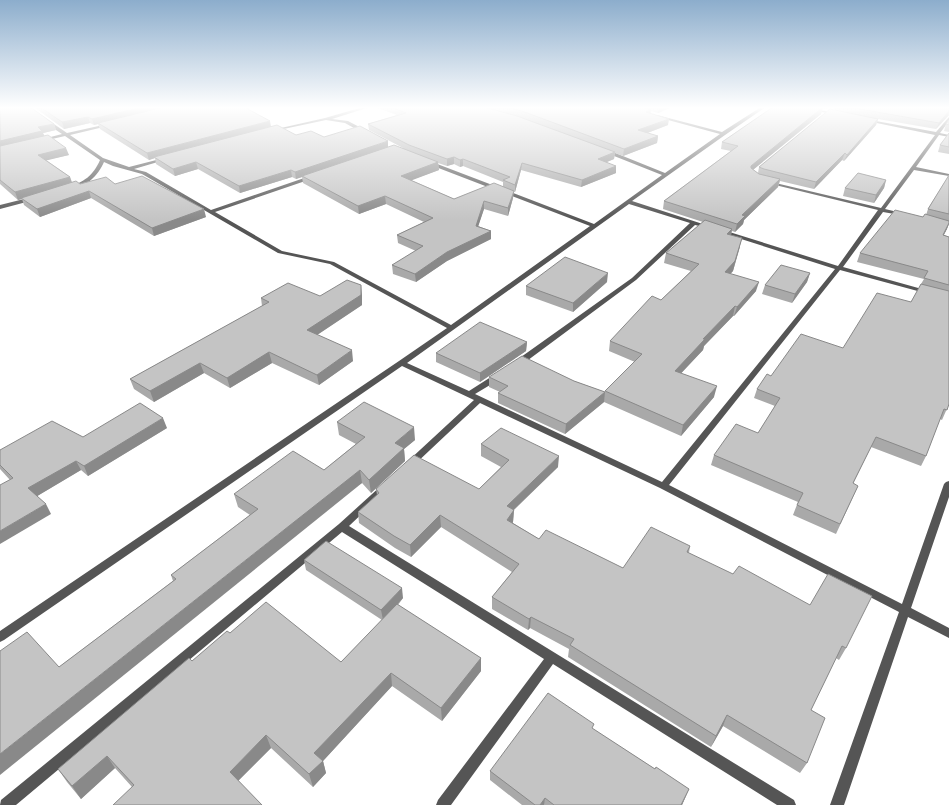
<svg xmlns="http://www.w3.org/2000/svg" width="949" height="805" viewBox="0 0 949 805" font-family="Inter,sans-serif">
  <rect width="100%" height="100%" fill="#fff"/>
  <g fill="none" stroke-linecap="round" stroke-linejoin="round">
    <g fill="#555" fill-rule="evenodd">
      <polygon points="363,107 370,107 332,119 348,121 367,131 367,133 363,133 345,123 326,120 274,131 272,130 325,118"/>
      <path d="M761,107H766L725,135L632,201L712,227V229L695,225L636,280L520,366H514L513,364L514,362L632,278L690,223L629,204L407,363L469,391L494,375H500L501,377L500,379L475,394L662,482L835,269L719,232V230H723L838,266L878,210L767,183V181L881,208L935,135L867,121H865V119L936,132L949,117V121L940,133L949,135V137L939,135L916,167L949,174V176L914,170L885,209L906,214V216L883,212L843,267L929,291V293H925L840,270L669,485L902,604L944,484L946,482L949,481V497L911,608L949,628V638L908,617L844,805H830L899,612L660,488L480,403L413,466H407L406,464L407,462L474,400L402,366L4,640L0,642V631L399,361L447,328L330,264L278,253L142,174L113,166L104,162C98,176 84,190 68,189V187C84,182 93,176 100,160L65,136L39,142V140L62,134L44,122V120H48L67,133L112,123V125L70,135L103,158L129,167L168,157V159L134,169L146,172L211,210L310,176H314V178L215,212L282,251L334,262L451,325L590,226L428,164V162H432L594,224L662,175L604,152V150H608L665,173L720,134L657,117V115L722,132Z"/>
      <polygon points="799,107 807,107 838,114 836,115"/>
      <polygon points="32,197 35,199 34,200 0,209 0,205"/>
      <polygon points="385,484 388,485 390,487 388,489 349,526 794,800 796,805 777,805 553,664 451,805 436,805 438,800 544,659 342,532 16,805 0,805 1,800 339,524 382,485"/>
    </g>
  </g>
  <g fill="#a9a9a9" fill-rule="evenodd">
    <polygon points="0,107 54,124 56,130 43,133 44,136 69,155 46,160 70,177 72,182 80,184 115,184 206,217 154,236 91,198 40,217 24,205 22,199 18,200 0,184"/>
    <path d="M34,107H254L247,109L271,126L296,135L324,137L388,147L403,148L369,130L368,124L397,115L375,107H672L658,113L651,111L650,113L668,125L647,133L658,136L657,143L623,156L615,153L614,159L607,162L616,173L581,187L521,170L515,192L513,191V198L508,216L484,209L478,226L491,231V239L447,261L416,282L393,274L392,265L416,251L398,243L397,235L424,222L386,204L359,214L303,183L302,177L296,179L292,177L240,193L198,169L175,176L156,164L155,158L149,160L100,129L98,124L94,125L90,123L64,129ZM438,163L447,166L454,164L460,167L463,166L503,182V186L454,199L411,180L439,170Z"/>
    <polygon points="773,107 829,107 827,109 822,108 821,114 753,170 758,173 759,167 834,110 835,107 949,107 949,116 948,116 936,129 878,119 876,125 844,161 842,160 814,189 780,181 778,187 744,220 743,224 735,232 732,231 731,235 740,247 733,271 730,274 756,291 734,316 733,316 704,346 703,350 681,373 714,397 681,436 604,402 565,434 498,403 498,393 500,392 489,387 489,377 574,381 605,392 635,362 609,351 610,341 661,300 691,271 664,263 666,253 703,222 663,209 664,201 731,151 721,149 722,142"/>
    <polygon points="949,120 949,132 944,131 946,124"/>
    <polygon points="949,133 949,154 938,152 940,145"/>
    <polygon points="949,175 949,224 944,235 949,237 949,404 942,420 940,419 926,456 921,466 871,447 853,484 858,486 836,534 793,515 798,502 711,465 714,455 758,433 775,406 754,398 757,389 771,376 843,348 911,302 921,284 924,279 857,262 860,253 926,215 928,209"/>
    <polygon points="886,180 884,188 874,203 843,196 845,188"/>
    <polygon points="810,273 807,282 792,303 762,294 765,285"/>
    <polygon points="607,282 573,312 526,295 526,286"/>
    <polygon points="362,295 362,305 317,335 353,361 319,385 272,363 230,388 204,373 154,402 134,389 130,379 262,306 261,298"/>
    <polygon points="527,342 526,351 480,382 436,362 436,353"/>
    <polygon points="337,422 415,440 404,449 405,461 371,493 362,483 59,667 173,581 171,575 250,515 238,507 234,494 324,470 356,444 339,435"/>
    <polygon points="167,428 88,476 81,470 37,496 51,514 10,480 0,469 0,450 83,437"/>
    <polygon points="481,444 558,467 514,510 513,522 513,523 539,539 623,568 690,546 689,553 846,648 839,660 836,658 811,710 807,763 800,773 723,726 711,747 568,657 569,649 530,628 528,630 492,609 492,597 512,572 441,527 411,557 395,548 359,523 358,512 377,495 376,489 479,489 501,467 481,456"/>
    <polygon points="304,560 403,598 398,605 481,658 481,671 442,721 392,686 323,761 326,773 313,787 271,748 238,781 132,787 115,768 81,799 67,782 58,769 192,661 230,633 341,662 382,620 306,570"/>
    <polygon points="593,729 655,769 689,789 682,805 522,805 490,780 490,771"/>
  </g>
  <g fill="#898989">
    <polygon points="143,107 171,107 98,123 98,124 94,125 92,119"/>
    <polygon points="240,107 254,107 240,110"/>
    <polygon points="659,107 672,107 658,113"/>
    <polygon points="823,107 821,114 749,173 751,166"/>
    <polygon points="651,110 650,116 646,112"/>
    <polygon points="949,111 948,116 936,129 939,123"/>
    <polygon points="88,117 90,123 64,129 62,122"/>
    <polygon points="669,119 668,125 637,137 638,130"/>
    <polygon points="878,119 876,125 844,161 847,155"/>
    <polygon points="270,121 271,127 154,157 155,158 149,160 147,153"/>
    <polygon points="54,124 56,130 43,133 45,137 0,148 0,141 38,127"/>
    <polygon points="658,136 657,143 623,156 624,149"/>
    <polygon points="388,141 388,148 302,176 302,177 296,179 295,172"/>
    <polygon points="66,148 69,155 40,162 38,155"/>
    <polygon points="615,152 614,159 597,166 598,159"/>
    <polygon points="845,153 842,160 814,189 816,182"/>
    <polygon points="454,157 454,164 447,166 447,159"/>
    <polygon points="463,159 463,166 460,167 460,160"/>
    <polygon points="196,162 198,169 175,176 173,169"/>
    <polygon points="438,162 439,170 402,184 401,176"/>
    <polygon points="522,163 521,170 515,192 515,185"/>
    <polygon points="616,166 616,173 581,187 582,180"/>
    <polygon points="291,170 292,177 240,193 239,186"/>
    <polygon points="70,177 72,184 21,198 22,199 18,200 15,192"/>
    <polygon points="780,179 778,187 744,220 743,224 735,232 737,224 742,215"/>
    <polygon points="886,180 884,188 874,203 876,195"/>
    <polygon points="89,191 91,198 40,217 37,209"/>
    <polygon points="514,191 513,198 508,216 508,208"/>
    <polygon points="385,196 386,204 359,214 358,206"/>
    <polygon points="484,201 484,209 476,233 476,226"/>
    <polygon points="204,209 206,217 154,236 152,228"/>
    <polygon points="949,223 947,229 939,243"/>
    <polygon points="732,229 730,238 727,234"/>
    <polygon points="491,231 491,239 447,261 416,282 415,274 447,252"/>
    <polygon points="742,238 733,271 723,282 725,272"/>
    <polygon points="608,273 607,282 573,312 573,303"/>
    <polygon points="810,273 807,282 792,303 795,294"/>
    <polygon points="759,282 756,291 734,316 737,307"/>
    <polygon points="361,285 362,295 362,305 308,341 307,330"/>
    <polygon points="735,306 733,316 704,346 703,350 673,382 675,371 703,339"/>
    <polygon points="527,342 526,351 480,382 480,373"/>
    <polygon points="352,350 353,361 319,385 317,375"/>
    <polygon points="269,352 272,363 230,388 227,378"/>
    <polygon points="200,363 204,373 154,402 150,391"/>
    <polygon points="717,386 714,397 681,436 683,425"/>
    <polygon points="605,392 604,402 565,434 566,424"/>
    <polygon points="163,418 167,428 88,476 84,466"/>
    <polygon points="414,427 415,440 404,449 405,461 371,493 369,480 395,443"/>
    <polygon points="559,456 558,467 506,517 507,506"/>
    <polygon points="76,461 81,470 34,498 28,488"/>
    <polygon points="360,470 362,483 0,775 0,754"/>
    <polygon points="46,504 51,514 0,544 0,531"/>
    <polygon points="514,510 513,522 507,531 507,520"/>
    <polygon points="440,515 441,527 411,557 410,545"/>
    <polygon points="402,588 403,598 383,620 381,610"/>
    <polygon points="531,617 530,628 528,630 529,619"/>
    <polygon points="481,658 481,671 442,721 441,708"/>
    <polygon points="391,673 392,686 323,761 326,773 313,787 309,774 314,753"/>
    <polygon points="727,715 723,726 711,747 716,736"/>
    <polygon points="266,735 271,748 235,784 230,772"/>
    <polygon points="107,756 115,768 81,799 72,786"/>
    <polygon points="689,789 682,805 681,805"/>
    <polygon points="545,798 544,805 540,805"/>
  </g>
  <g fill="#c4c4c4" stroke="#898989">
    <polygon points="3,107 30,107 54,124 38,127 42,131 0,141 0,108"/>
    <polygon points="40,107 143,107 92,119 88,117 62,122"/>
    <polygon points="164,107 244,107 270,121 147,153 98,123"/>
    <polygon points="391,107 484,107 517,116 615,152 598,159 616,166 582,180 522,163 515,185 503,180 510,177 463,159 460,160 454,157 447,159 409,145 368,124 406,113"/>
    <polygon points="505,107 642,107 651,110 646,112 669,119 638,130 658,136 624,149 522,111"/>
    <polygon points="773,107 823,107 751,166 751,168 759,174 780,179 742,215 745,216 737,224 664,201 738,146 722,142"/>
    <polygon points="849,107 949,107 949,111 939,123"/>
    <polygon points="830,109 878,119 847,155 845,153 816,182 764,169 759,167"/>
    <polygon points="949,120 949,125 946,124"/>
    <polygon points="277,125 296,135 311,131 324,137 360,126 388,141 295,172 291,170 239,186 196,162 173,169 154,157"/>
    <polygon points="949,133 949,147 940,145"/>
    <polygon points="48,135 66,148 38,155 70,177 15,192 0,180 0,146"/>
    <polygon points="394,145 438,162 401,176 454,199 494,183 514,191 508,208 484,201 476,226 491,231 447,252 415,274 392,265 423,246 397,235 433,218 385,196 358,206 302,176"/>
    <polygon points="858,173 886,180 876,195 845,188"/>
    <polygon points="949,175 949,214 928,209"/>
    <polygon points="142,176 204,209 152,228 89,191 37,209 21,198 76,181 80,184 106,177 115,184"/>
    <polygon points="895,210 923,217 925,214 949,221 949,223 943,235 949,237 949,285 924,278 928,271 860,253"/>
    <polygon points="705,220 732,229 727,234 742,238 735,261 725,272 759,282 737,307 735,306 703,339 705,339 675,371 717,386 683,425 605,391 642,354 610,341 652,296 661,300 699,264 666,253"/>
    <polygon points="565,257 608,273 573,303 526,286"/>
    <polygon points="781,265 810,273 795,294 765,285"/>
    <polygon points="347,280 361,285 361,295 307,330 352,350 317,375 269,352 227,378 200,363 150,391 130,379 269,302 261,298 288,283 320,296"/>
    <polygon points="921,284 949,291 949,404 947,410 944,409 926,456 876,437 853,483 858,486 840,524 797,505 803,493 714,455 736,424 758,433 780,398 757,389 767,374 771,376 801,334 843,348 877,293 911,302"/>
    <polygon points="480,322 527,342 480,373 436,353"/>
    <polygon points="522,356 574,381 605,392 566,424 498,393 508,386 489,377"/>
    <polygon points="364,402 414,427 395,443 404,448 369,480 360,470 0,754 0,651 27,632 59,667 176,579 171,575 258,509 234,494 293,451 324,470 365,437 337,422"/>
    <polygon points="140,403 163,418 84,466 76,461 28,488 46,504 0,531 0,485 13,478 0,465 0,450 52,421 83,437"/>
    <polygon points="501,428 559,456 507,506 514,510 507,520 539,539 546,530 623,568 651,527 690,546 687,552 733,574 739,566 810,605 828,574 872,596 846,648 842,646 811,710 825,718 807,763 727,715 716,736 570,645 574,639 531,617 529,619 492,597 519,564 440,515 410,545 394,536 358,512 379,493 376,489 414,455 479,489 509,460 481,444"/>
    <polygon points="326,541 402,588 381,610 304,560"/>
    <polygon points="266,602 341,662 397,604 481,658 441,708 391,673 314,753 323,761 309,774 266,735 230,772 262,805 113,805 134,785 107,756 72,786 58,769 189,658 192,661 227,631 230,633"/>
    <polygon points="548,693 594,724 592,728 655,769 656,767 689,789 681,805 554,805 545,798 540,805 535,805 490,771"/>
  </g>
  <linearGradient id="sky" x2="0" y2="1"><stop stop-color="#8cadcc"/><stop offset="0.49" stop-color="#fff"/><stop offset="1" stop-color="#fff" stop-opacity="0"/></linearGradient>
  <rect width="949" height="220" fill="url(#sky)"/>
</svg>
